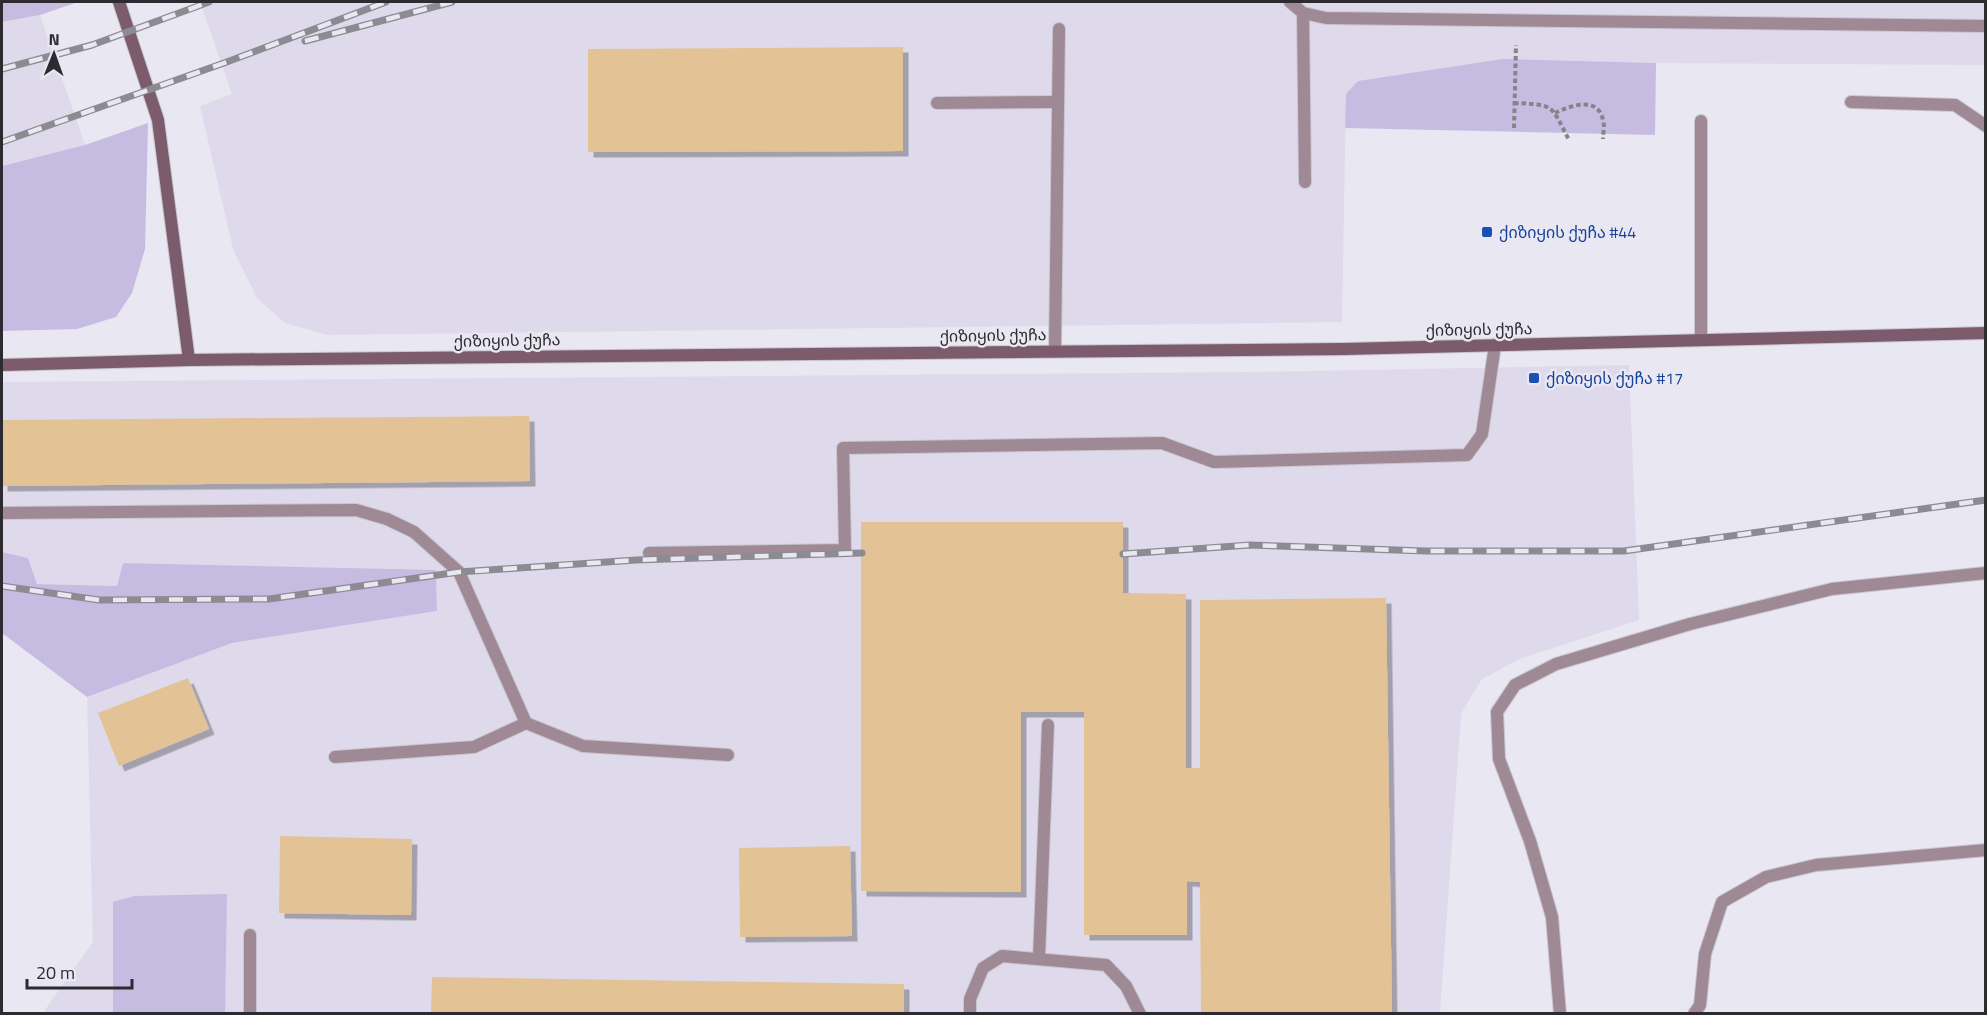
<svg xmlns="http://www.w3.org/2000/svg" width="1987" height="1015" viewBox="0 0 1987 1015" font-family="'Titillium Web','Noto Sans Georgian',sans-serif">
  <defs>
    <filter id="shadow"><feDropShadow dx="5.5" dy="5.5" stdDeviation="0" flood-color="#0004"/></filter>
  </defs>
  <rect width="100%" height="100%" fill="#e9e7f1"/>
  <g fill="#dedaeb">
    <polygon points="200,2 1985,2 1985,65 1656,63 1503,59 1346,94 1342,322 328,335 285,323 257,298 233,249 200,106 232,94"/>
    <polygon points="40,15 85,145 2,166 2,22"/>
    <polygon points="1629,365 1639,620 1519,659 1481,680 1461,714 1440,1013 42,1014 93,942 87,697 232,643 437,611 436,571 123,563 117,586 37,584 28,558 2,552 2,382 1250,372"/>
  </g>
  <g fill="#c6bce2">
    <polygon points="2,2 78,2 40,15 2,22"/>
    <polygon points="1503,59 1656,63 1655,135 1345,128 1346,94 1358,81"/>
    <polygon points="148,123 145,249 132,293 116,317 77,329 2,331 2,166 85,145"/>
    <polygon points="2,552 28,558 37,584 117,586 123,563 436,570 437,611 232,643 87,697 2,633"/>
    <polygon points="227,894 225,1013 113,1013 113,902 134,896"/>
  </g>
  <g fill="#e3c395" filter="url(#shadow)">
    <polygon points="903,47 903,151 588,152 588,49"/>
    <polygon points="529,416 530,481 2,486 2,420"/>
    <polygon points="861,522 1123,522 1123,593 1186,594 1186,768 1200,768 1200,600 1386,598 1392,1014 1201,1014 1200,882 1187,881 1187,935 1084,935 1084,712 1021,712 1021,892 861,891"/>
    <polygon points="188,678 209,729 119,766 98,713"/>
    <polygon points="280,836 412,839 411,915 279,913"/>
    <polygon points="850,846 852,936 740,937 739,848"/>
    <polygon points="432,977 904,984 904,1014 431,1014"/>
  </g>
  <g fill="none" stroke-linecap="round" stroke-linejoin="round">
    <defs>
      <g id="lane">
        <polyline points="1290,2 1303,13 1326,18 1986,26"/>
        <polyline points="1303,13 1305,182"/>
        <polyline points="1851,102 1955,105 1986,126"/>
        <polyline points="937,103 1058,102"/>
        <polyline points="1701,340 1701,121"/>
        <polyline points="1055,351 1059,29"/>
        <polyline points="2,513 356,510 387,519 414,532 459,572 526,723 583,746 728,755"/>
        <polyline points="649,553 845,550 843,448 1162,443 1214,462 1467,455 1482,434 1495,345"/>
        <polyline points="335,757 474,747 526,723"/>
        <polyline points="1039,959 1048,725"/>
        <polyline points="250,1014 250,935"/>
        <polyline points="970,1014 970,999 983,968 1002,956 1106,965 1126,986 1140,1014"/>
        <polyline points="1560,1014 1552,917 1530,841 1499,759 1497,712 1515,685 1556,664 1690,624 1832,589 1986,573"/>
        <polyline points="1694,1014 1700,1005 1705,954 1722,902 1766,877 1816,865 1986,850"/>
      </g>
      <g id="secondary">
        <polyline points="119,2 158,120 189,360"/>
        <polyline points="2,365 189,360 1344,349 1986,333"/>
      </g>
    </defs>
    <use href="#lane" stroke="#c7c5ce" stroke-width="14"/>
    <use href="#secondary" stroke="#c7c5ce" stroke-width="14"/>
    <g stroke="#86848b" stroke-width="4" stroke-dasharray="4.5 3" stroke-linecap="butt">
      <path d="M1514,103C1556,105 1550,104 1569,140"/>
      <path d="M1555,113C1570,106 1598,95 1603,120C1605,126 1603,133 1603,139"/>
      <polyline points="1514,128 1516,45"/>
    </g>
    <use href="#lane" stroke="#9f8994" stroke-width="12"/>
    <use href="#secondary" stroke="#7b5b6c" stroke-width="12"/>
    <defs>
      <g id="rail">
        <polyline points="305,41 452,2"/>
        <polyline points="2,69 92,45 209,2"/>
        <polyline points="2,142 224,63 386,2"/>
        <polyline points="1123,554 1250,545 1426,551 1624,551 1986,500"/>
        <polyline points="2,586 99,600 269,599 459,572 636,560 862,553"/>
      </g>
    </defs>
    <use href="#rail" stroke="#8c8b92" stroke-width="7"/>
    <use href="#rail" stroke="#e9e7f1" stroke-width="4.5" stroke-dasharray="14" stroke-linecap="butt"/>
  </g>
  <g fill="#1a4fb4" stroke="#e9e7f1" stroke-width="2">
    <rect x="1481" y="226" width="12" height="12" rx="3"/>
    <rect x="1528" y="372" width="12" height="12" rx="3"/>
  </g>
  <g text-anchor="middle" stroke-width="5" stroke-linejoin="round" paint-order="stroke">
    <g font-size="16" fill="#164399" stroke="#e9e7f1" text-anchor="start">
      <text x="1499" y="238">ქიზიყის ქუჩა #44</text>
      <text x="1546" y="384">ქიზიყის ქუჩა #17</text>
    </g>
    <g font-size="16" fill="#2c2b2f" stroke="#e9e7f1">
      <text transform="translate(1479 329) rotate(-1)" y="6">ქიზიყის ქუჩა</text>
      <text transform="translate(993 335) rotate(-1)" y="6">ქიზიყის ქუჩა</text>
      <text transform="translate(507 340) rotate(-1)" y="6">ქიზიყის ქუჩა</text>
    </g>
  </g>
  <rect width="1987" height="1015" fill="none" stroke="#2c2b2f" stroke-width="6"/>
  <g transform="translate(54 54) rotate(1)" stroke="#e9e7f1" stroke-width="4.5" paint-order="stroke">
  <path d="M0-4.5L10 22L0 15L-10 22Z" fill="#2c2b2f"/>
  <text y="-9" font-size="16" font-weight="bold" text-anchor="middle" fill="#2c2b2f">N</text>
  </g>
  <path d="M27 979v9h105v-9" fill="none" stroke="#2c2b2f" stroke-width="3"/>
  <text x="36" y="979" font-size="18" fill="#2c2b2f" stroke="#e9e7f1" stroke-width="4.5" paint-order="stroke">20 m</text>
</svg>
